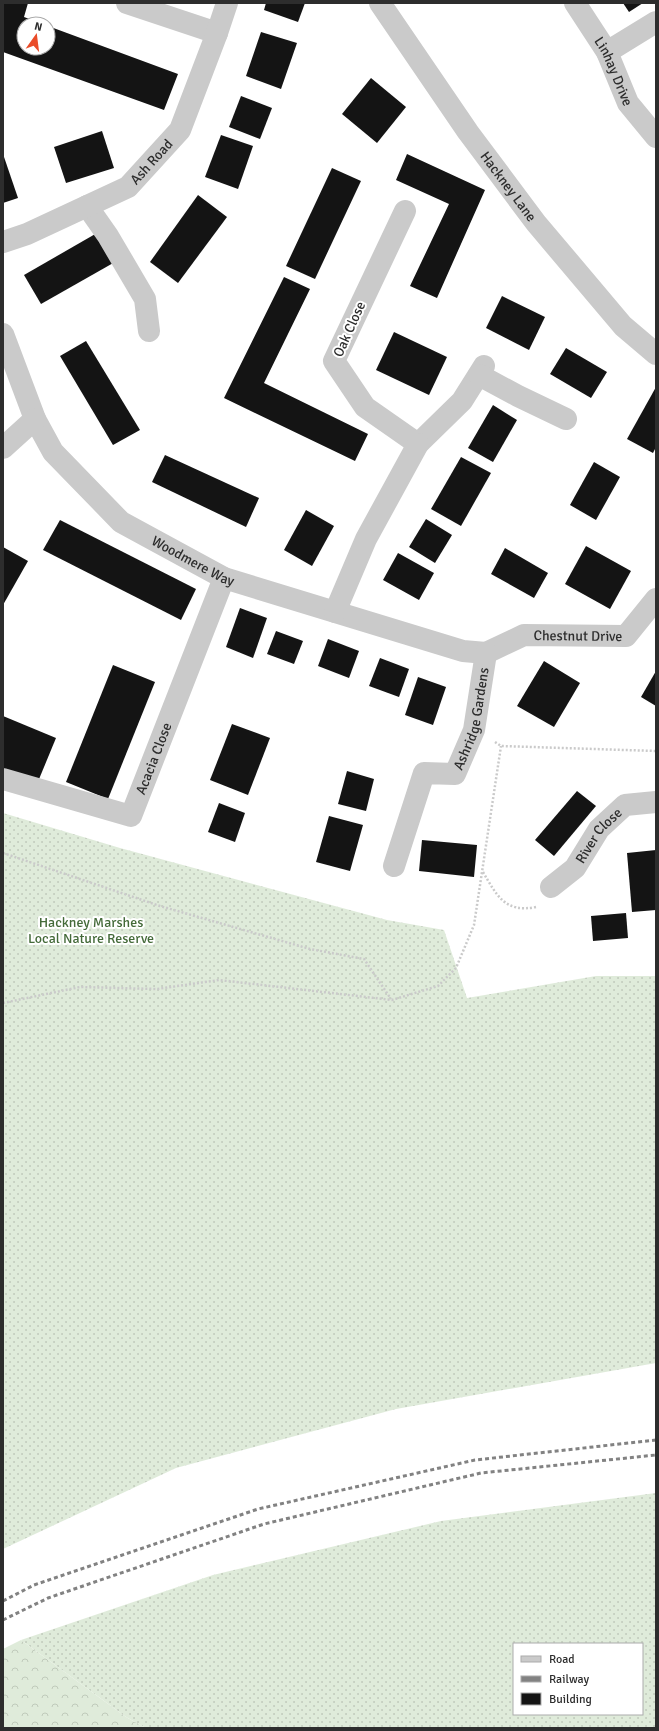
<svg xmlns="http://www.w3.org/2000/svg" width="659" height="1731" viewBox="0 0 659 1731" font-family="Signika,sans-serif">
  <defs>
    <pattern id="grass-dots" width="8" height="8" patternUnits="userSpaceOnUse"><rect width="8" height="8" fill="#dfebda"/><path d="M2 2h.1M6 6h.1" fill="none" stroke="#c0cabb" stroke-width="1.8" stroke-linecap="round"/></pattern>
    <pattern id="forest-crowns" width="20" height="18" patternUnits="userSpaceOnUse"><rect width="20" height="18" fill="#dfebda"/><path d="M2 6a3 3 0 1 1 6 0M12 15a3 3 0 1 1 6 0" fill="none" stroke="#c0cabb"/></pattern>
  </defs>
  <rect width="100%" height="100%" fill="#fff"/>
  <g fill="url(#grass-dots)" fill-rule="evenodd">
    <polygon points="3,813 120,848 387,920 444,930 467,998 596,976 656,976 656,1363 396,1409 176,1468 3,1549"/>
    <path d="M656,1493V1728H146L126,1717L21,1640L213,1575L441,1521ZM514,1644H642V1714H514Z"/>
  </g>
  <polygon fill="url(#forest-crowns)" points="21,1640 126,1717 146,1728 3,1728 3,1649"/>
  <g fill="#141414">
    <polygon points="3,3 28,3 24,17 43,24 24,24 24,48 48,48 48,26 178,74 164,110 3,52"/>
    <polygon points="266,3 305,3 298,22 264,10"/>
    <polygon points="623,3 643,3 629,12"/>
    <polygon points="261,32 297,43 281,89 246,76"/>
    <polygon points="371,78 406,107 377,143 342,114"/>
    <polygon points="241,96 272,108 260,139 229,127"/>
    <polygon points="102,131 114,168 66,183 54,147"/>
    <polygon points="221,135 253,146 238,189 205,177"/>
    <polygon points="3,154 18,198 3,203"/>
    <polygon points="407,154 485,190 437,298 410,286 449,204 396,180"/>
    <polygon points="332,168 361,181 315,279 286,266"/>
    <polygon points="198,195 227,217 178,283 150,262"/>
    <polygon points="97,233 115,262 41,304 24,275"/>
    <polygon points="284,277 310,289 264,383 368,434 355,461 224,398"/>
    <polygon points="502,296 545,317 529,350 486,328"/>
    <polygon points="394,332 447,357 429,395 376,370"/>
    <polygon points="86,341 140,430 113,445 60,356"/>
    <polygon points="566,348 607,372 591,398 550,374"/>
    <polygon points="656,387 656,447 653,453 627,439"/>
    <polygon points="493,405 517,420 493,462 468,448"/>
    <polygon points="165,455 259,498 246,527 152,482"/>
    <polygon points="461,457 491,473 461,526 431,509"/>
    <polygon points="594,462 620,477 596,520 570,505"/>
    <polygon points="306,510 334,526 312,566 284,550"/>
    <polygon points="426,519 452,535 435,563 409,547"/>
    <polygon points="60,520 196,589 181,620 43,550"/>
    <polygon points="586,546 631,571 610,609 565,584"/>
    <polygon points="3,547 28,561 3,605"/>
    <polygon points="505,548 548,573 534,598 491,574"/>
    <polygon points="398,553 434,573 419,600 383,580"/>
    <polygon points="240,608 267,618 253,658 226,647"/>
    <polygon points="276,631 303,641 294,664 267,654"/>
    <polygon points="328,639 359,651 349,678 318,666"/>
    <polygon points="380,658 409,669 399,697 369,686"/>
    <polygon points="544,661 580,683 554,727 517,706"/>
    <polygon points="113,665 155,682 108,799 66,782"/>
    <polygon points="656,671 656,706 641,697"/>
    <polygon points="418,677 446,687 433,725 405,715"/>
    <polygon points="3,716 56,738 37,784 3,770"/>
    <polygon points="232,724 270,738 248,795 210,780"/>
    <polygon points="347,771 374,779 366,811 338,804"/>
    <polygon points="577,791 596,806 554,856 535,840"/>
    <polygon points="219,803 245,813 235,842 208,832"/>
    <polygon points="329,816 363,825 350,871 316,862"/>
    <polygon points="422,840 477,845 474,877 419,871"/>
    <polygon points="656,850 656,910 632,912 627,853"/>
    <polygon points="626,913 628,938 593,941 591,916"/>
  </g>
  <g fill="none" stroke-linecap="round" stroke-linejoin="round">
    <g stroke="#cacaca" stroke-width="2.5" stroke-dasharray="2 2" stroke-linecap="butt">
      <polyline points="495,742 501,746 656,751"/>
      <polyline points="3,853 160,906 310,949 364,959 391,999"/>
      <path d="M483,872C497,896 505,913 536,907"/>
      <polyline points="3,1003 80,987 157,989 219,980 392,1000 438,986 456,968 474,925 501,746"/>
    </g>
    <g stroke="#cacaca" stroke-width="22">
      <polyline points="127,3 217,33"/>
      <path id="s1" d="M380,3L468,132L536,223L623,326L656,354"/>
      <path id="s2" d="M575,3L607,52L628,103L656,137"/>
      <polyline points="607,52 656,22"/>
      <polyline points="87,206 108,236 145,299 149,331"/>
      <polyline points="405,211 334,361 365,407 418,444 462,401 484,366"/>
      <path id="s3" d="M3,242L27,234L128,187L180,130L217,33L227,3"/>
      <path id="s4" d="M3,334L35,419L53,452L121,522L224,578L463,651L486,653"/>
      <polyline points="479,375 518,396 566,419"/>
      <polyline points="3,448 35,419"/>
      <polyline points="335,612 366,539 418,444"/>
      <path id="s5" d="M486,653L524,635L626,636L656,599"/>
      <path id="s6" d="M3,779L131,816L224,578"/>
      <path id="s7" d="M394,866L424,773L455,774L474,730L486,653"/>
      <path id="s8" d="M551,887L575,868L599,829L625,805L656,802"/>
    </g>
    <g stroke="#828282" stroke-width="3" stroke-dasharray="4 3" stroke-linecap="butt">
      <polyline points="3,1601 34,1585 258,1509 475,1460 656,1440"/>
      <polyline points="3,1620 48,1598 264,1524 481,1473 656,1455"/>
    </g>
  </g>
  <g text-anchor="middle" stroke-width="4" stroke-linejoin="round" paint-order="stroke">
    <g font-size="14" fill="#2d2d2d" stroke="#fff">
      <text dy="5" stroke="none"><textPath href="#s2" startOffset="79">Linhay Drive</textPath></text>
      <text dy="5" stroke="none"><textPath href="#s3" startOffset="171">Ash Road</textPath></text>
      <text dy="5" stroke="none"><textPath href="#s1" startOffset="224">Hackney Lane</textPath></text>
      <text transform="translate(349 329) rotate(-66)" y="5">Oak Close</text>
      <text dy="5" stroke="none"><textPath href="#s4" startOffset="308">Woodmere Way</textPath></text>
      <text dy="5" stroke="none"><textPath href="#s5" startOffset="96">Chestnut Drive</textPath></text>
      <text dy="5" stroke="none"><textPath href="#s7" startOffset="187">Ashridge Gardens</textPath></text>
      <text dy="5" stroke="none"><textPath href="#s6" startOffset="195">Acacia Close</textPath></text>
      <text dy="5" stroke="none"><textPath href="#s8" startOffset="71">River Close</textPath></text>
    </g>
    <g font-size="14" fill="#446a39" stroke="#fff">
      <text x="91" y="927">Hackney Marshes<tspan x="91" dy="16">Local Nature Reserve</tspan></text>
    </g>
  </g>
  <rect width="659" height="1731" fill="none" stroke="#2d2d2d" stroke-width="8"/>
  <rect x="513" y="1643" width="130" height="72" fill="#ffffff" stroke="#ababab"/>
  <rect x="521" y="1656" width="20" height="6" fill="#cacaca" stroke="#ababab"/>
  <text x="549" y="1663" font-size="12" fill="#2d2d2d">Road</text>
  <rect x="521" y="1676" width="20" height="6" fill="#828282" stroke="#ababab"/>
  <text x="549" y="1683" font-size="12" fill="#2d2d2d">Railway</text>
  <rect x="521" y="1693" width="20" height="12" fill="#141414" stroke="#ababab"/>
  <text x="549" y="1703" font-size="12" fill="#2d2d2d">Building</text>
  <g transform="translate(36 36) rotate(14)"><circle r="19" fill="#ffffff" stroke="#ababab"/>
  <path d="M0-3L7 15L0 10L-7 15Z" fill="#ea4c29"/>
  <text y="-6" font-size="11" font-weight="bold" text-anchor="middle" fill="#2d2d2d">N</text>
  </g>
</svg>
